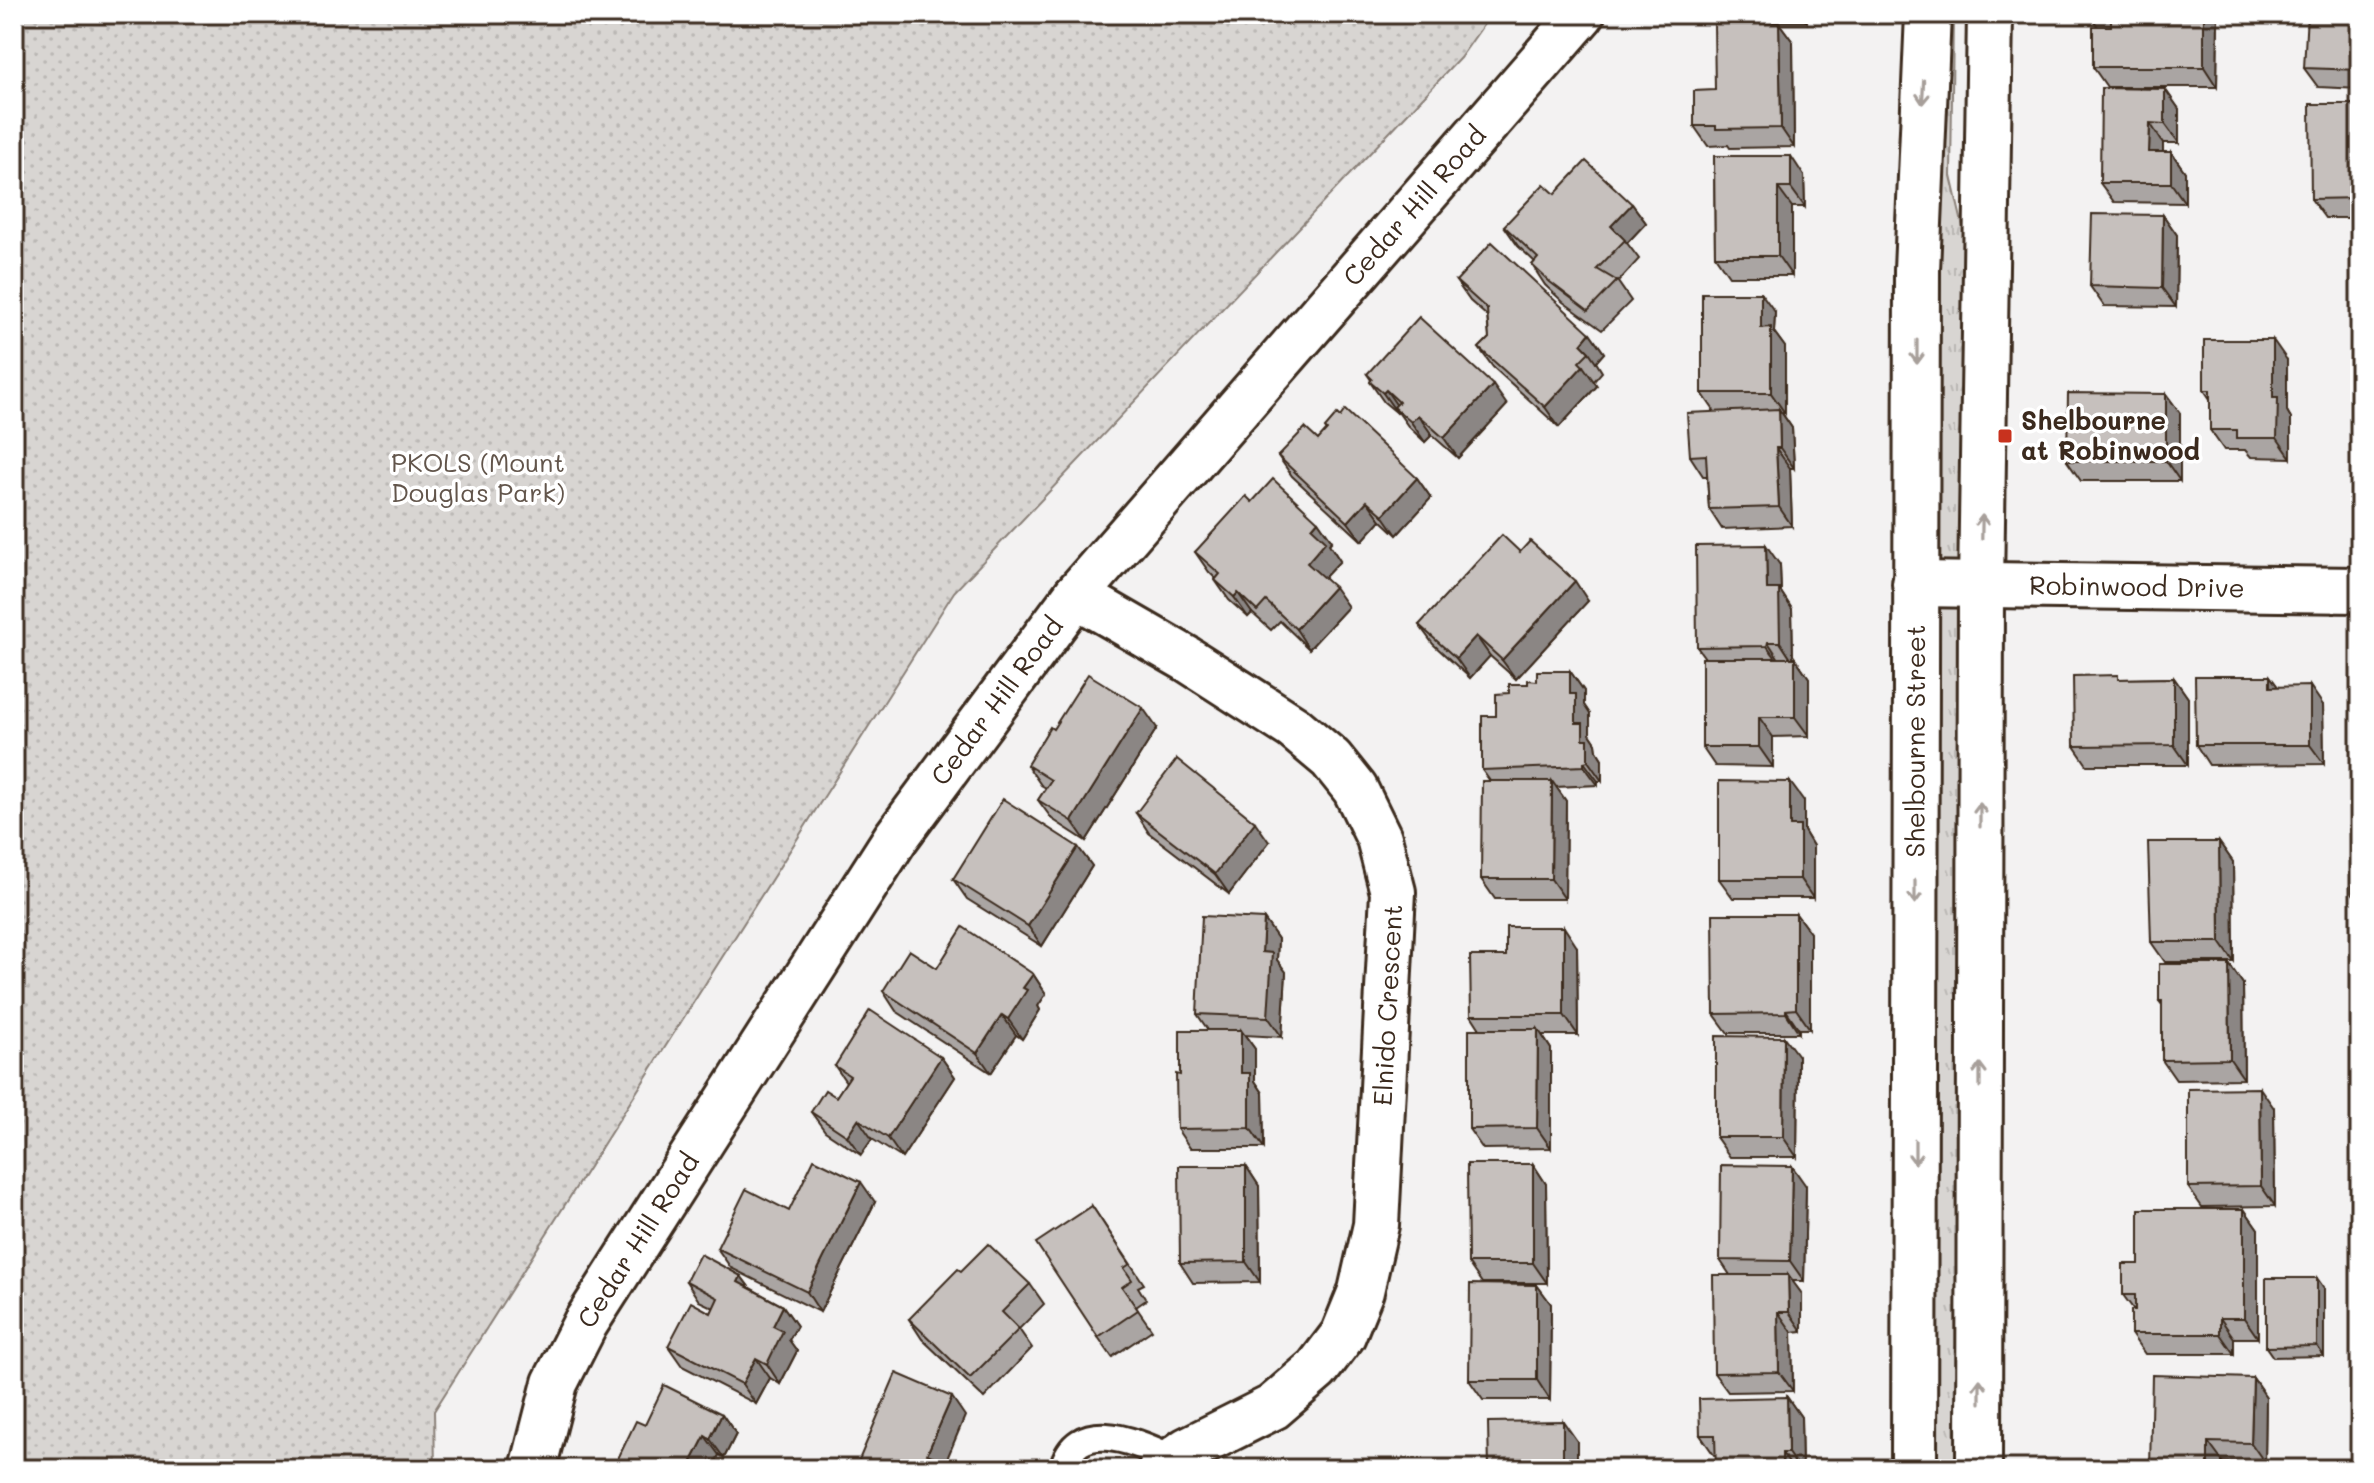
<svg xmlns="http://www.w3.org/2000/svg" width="2374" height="1483" viewBox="0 0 2374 1483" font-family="Mali,sans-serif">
  <defs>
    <pattern id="grass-tufts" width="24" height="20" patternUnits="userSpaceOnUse" patternTransform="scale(2)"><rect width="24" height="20" fill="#d8d5d2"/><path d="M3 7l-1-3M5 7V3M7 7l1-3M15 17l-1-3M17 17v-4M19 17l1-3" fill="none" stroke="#bab7b4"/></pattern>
    <pattern id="park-dots" width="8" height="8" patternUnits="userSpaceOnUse" patternTransform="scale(2)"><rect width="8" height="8" fill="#d8d5d2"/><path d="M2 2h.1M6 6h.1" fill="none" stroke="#bab7b4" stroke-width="1.8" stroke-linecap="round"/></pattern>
  </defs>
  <rect width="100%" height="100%" fill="#f3f2f2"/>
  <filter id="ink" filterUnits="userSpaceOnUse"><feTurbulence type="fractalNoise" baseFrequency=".0125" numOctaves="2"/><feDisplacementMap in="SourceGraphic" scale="16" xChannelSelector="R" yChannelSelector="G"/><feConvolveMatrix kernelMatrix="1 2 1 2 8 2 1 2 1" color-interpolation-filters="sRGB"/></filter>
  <g filter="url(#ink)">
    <polygon fill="url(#grass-tufts)" stroke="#8a8078" stroke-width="2" points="1943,14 1953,14 1951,176 1973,270 1967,1469 1927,1469 1930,271"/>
    <polygon fill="url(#park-dots)" stroke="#8a8078" stroke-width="2" points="14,14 1491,14 1460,58 954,592 434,1411 435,1469 14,1469"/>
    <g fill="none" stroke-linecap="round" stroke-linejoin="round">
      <defs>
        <path id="lane" d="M1063,1469C1077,1413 1139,1444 1172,1458"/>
        <g id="street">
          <path id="s1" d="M1915,584L2360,590"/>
          <polyline points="1076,595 1187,659 1293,727 1331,759 1355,789 1379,838 1393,892 1376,1225 1361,1291 1343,1335 1317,1369 1273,1407 1187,1450 1161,1469"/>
        </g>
        <g id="secondary">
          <path id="s2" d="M533,1469L555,1383L585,1324L895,839L1076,595L1582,14"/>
          <path id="s3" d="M1914,1469L1917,270L1928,14"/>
          <polyline points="1979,1469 1981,585 1990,14"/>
        </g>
      </defs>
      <use href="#lane" stroke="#3b2a1e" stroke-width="32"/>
      <use href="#street" stroke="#3b2a1e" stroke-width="50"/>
      <use href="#secondary" stroke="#3b2a1e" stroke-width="50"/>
      <use href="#lane" stroke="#fff" stroke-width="26"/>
      <use href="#street" stroke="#fff" stroke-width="44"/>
      <use href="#secondary" stroke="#fff" stroke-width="44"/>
    </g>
    <g fill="#aaa5a3" stroke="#3b2a1e" stroke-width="2">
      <polygon points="1739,14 1807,14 1807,22 1744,22"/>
      <polygon points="2218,14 2217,87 2107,87 2093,67 2098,26 2092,19"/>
      <polygon points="2360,14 2360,89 2318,87 2304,68"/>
      <polygon points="1779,23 1793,42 1794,147 1730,148 1728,145 1708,146 1694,126 1715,90"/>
      <polygon points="2165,89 2179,109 2179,143 2163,143 2163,152 2171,152 2185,172 2185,203 2114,202 2100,183"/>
      <polygon points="2360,104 2360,218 2325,218 2311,199"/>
      <polygon points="1714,156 1804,176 1805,207 1792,207 1792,276 1729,276 1715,256"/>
      <polygon points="1555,194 1632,204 1646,223 1627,243 1639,259 1618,282 1631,301 1602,330 1563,302 1545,285 1532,265 1535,262 1518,246 1504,226"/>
      <polygon points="2163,215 2177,235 2176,307 2104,306 2090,286"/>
      <polygon points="1456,281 1590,333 1604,353 1596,362 1602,372 1594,381 1597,386 1559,427 1493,367 1479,348 1489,338 1487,316 1470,301"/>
      <polygon points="1775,312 1774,332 1785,347 1785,413 1782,413 1792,428 1794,468 1790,468 1792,526 1722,529 1709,509 1707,476 1703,476 1690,456 1715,412 1702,393"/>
      <polygon points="2287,360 2287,411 2291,418 2291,458 2251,457 2245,450 2224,450 2210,430 2210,399 2204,390"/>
      <polygon points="1367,374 1507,405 1458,458 1432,435 1425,442 1408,426 1398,412 1397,413 1384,402 1370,382 1371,380"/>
      <polygon points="2166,394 2180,413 2180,481 2081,481 2067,461"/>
      <polygon points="1325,428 1417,478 1431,498 1397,535 1381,520 1362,541 1292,476 1278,456 1318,440 1327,431"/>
      <polygon points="1252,502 1318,521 1332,541 1329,544 1340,561 1324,578 1348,607 1309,649 1280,621 1271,630 1252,613 1248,617 1229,600 1215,580 1216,579 1209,572 1195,552"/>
      <polygon points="1520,552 1588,601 1516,679 1490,656 1470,678 1433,644 1419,625"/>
      <polygon points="1780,565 1781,592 1792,609 1793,658 1795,658 1809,678 1809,736 1773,737 1773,767 1715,766 1702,747 1705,658 1697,647"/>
      <polygon points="1570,671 1584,691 1584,705 1590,714 1590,734 1596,743 1597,751 1602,759 1602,781 1598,781 1598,785 1556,787 1566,801 1565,899 1495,899 1481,879 1490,781 1482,770 1496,716 1509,693 1537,681"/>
      <polygon points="2270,676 2278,687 2323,705 2324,764 2209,765 2196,745"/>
      <polygon points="2174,678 2188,698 2188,765 2087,765 2074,746 2120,679"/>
      <polygon points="1157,728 1086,841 1052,819 1038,800 1046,788 1041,785 1027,765 1053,729"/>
      <polygon points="1804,801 1804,831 1813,846 1813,898 1733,898 1719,879"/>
      <polygon points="1136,813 1269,842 1229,894 1149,833"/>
      <polygon points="2219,842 2233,862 2234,962 2165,962 2151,942"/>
      <polygon points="1078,847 1092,866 1042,946 967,899 953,879"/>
      <polygon points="2360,862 2360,904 2352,892"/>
      <polygon points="1796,914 1810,933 1810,1029 1799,1029 1799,1033 1728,1033 1714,1014"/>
      <polygon points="1264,919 1278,939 1277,960 1286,972 1282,1037 1245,1035 1255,1049 1255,1081 1263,1093 1264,1148 1190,1148 1177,1129 1180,1075 1208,1030 1197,1014"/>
      <polygon points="1577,947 1578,1035 1542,1035 1551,1049 1551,1148 1483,1149 1469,1129 1480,1029 1471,1015 1506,956"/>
      <polygon points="2229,964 2243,984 2244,1079 2176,1080 2162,1060 2162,1005 2159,1001"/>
      <polygon points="937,968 1033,974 1046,994 1038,1006 1040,1010 1022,1039 1016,1035 991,1073 896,1011 883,991"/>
      <polygon points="1798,1056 1797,1157 1730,1157 1716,1137"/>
      <polygon points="941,1057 955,1077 902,1158 872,1139 861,1155 825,1131 811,1112 836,1097 846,1082 835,1066"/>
      <polygon points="2274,1108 2275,1206 2202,1207 2188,1187"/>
      <polygon points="1533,1164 1546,1184 1547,1283 1482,1283 1468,1263"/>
      <polygon points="1246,1166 1259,1186 1260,1282 1193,1283 1180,1263"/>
      <polygon points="1806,1186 1804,1281 1792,1281 1802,1294 1802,1331 1792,1332 1793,1391 1728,1392 1714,1373 1730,1275 1720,1260"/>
      <polygon points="875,1202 820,1312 731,1268 717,1248 789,1211"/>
      <polygon points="1092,1206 1144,1284 1138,1287 1146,1300 1136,1307 1152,1330 1112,1357 1098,1337"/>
      <polygon points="2244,1209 2258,1229 2258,1338 2234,1338 2234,1354 2145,1354 2131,1334 2134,1310 2123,1295 2139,1264"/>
      <polygon points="741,1276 750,1288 783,1306 797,1326 789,1340 797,1351 780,1384 770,1378 756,1404 682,1366 668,1346 711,1313 714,1308 699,1301 686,1281"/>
      <polygon points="1030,1284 1044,1304 1019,1329 1032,1348 984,1398 922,1339 909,1319"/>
      <polygon points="1537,1285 1551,1304 1550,1400 1483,1400 1469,1380"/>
      <polygon points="2324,1288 2324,1356 2273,1357 2266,1347"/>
      <polygon points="2253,1378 2266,1397 2265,1463 2222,1461 2222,1469 2150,1469"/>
      <polygon points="1787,1397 1801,1417 1802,1469 1716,1469 1716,1455 1714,1455 1700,1435"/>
      <polygon points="722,1414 736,1434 724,1458 719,1455 712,1469 613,1469 645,1425"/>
    </g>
    <g fill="#8b8684" stroke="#3b2a1e" stroke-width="2">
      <polygon points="1801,14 1807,14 1807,22"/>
      <polygon points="2204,14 2218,14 2217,87 2204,67"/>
      <polygon points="1779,23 1793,42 1794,147 1781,128"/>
      <polygon points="2165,89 2179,109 2179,143 2165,124"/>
      <polygon points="2150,123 2163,143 2163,171 2149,152"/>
      <polygon points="2171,152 2185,172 2185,203 2171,183"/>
      <polygon points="1791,156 1804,176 1805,207 1791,188"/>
      <polygon points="1778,188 1792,207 1792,276 1778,256"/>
      <polygon points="1632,204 1646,223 1627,243 1611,226"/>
      <polygon points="2163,215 2177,235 2176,307 2162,288"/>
      <polygon points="1761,293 1775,312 1774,332 1785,347 1785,413 1771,393 1761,328"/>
      <polygon points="1590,333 1604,353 1596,362 1589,352 1581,344"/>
      <polygon points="2273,340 2287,360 2287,411 2291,418 2291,458 2277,438 2273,398"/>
      <polygon points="1583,366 1597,386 1559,427 1545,407"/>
      <polygon points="1493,385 1507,405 1458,458 1444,438"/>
      <polygon points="1386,390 1400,410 1394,407 1398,412 1397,413 1383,393"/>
      <polygon points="2166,394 2180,413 2180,481 2166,461"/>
      <polygon points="1779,409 1792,428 1794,468 1780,448"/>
      <polygon points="1418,415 1432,435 1425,442 1411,422"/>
      <polygon points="1776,448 1790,468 1792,526 1779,507"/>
      <polygon points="1417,478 1431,498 1397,535 1383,515"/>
      <polygon points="1367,501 1381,520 1362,541 1348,522"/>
      <polygon points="1318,521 1332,541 1329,544 1340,561 1320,582 1307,563 1312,528"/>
      <polygon points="1766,545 1780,565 1781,592 1792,609 1793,662 1780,642 1767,589"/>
      <polygon points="1575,581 1588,601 1516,679 1502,660"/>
      <polygon points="1334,587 1348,607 1309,649 1296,629"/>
      <polygon points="1238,593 1252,613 1248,617 1234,597"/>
      <polygon points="1476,636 1490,656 1470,678 1456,658"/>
      <polygon points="1768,642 1781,662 1781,665 1767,646"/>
      <polygon points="1795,658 1809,678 1809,736 1795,717"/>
      <polygon points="1570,671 1584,691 1584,705 1590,714 1590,734 1596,743 1597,751 1602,759 1602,781 1588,761 1583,739 1576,723 1570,694"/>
      <polygon points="2270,676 2284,695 2270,687"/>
      <polygon points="2174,678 2188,698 2188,765 2174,745"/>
      <polygon points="2310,686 2323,705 2324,764 2310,745"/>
      <polygon points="1143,708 1157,728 1086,841 1072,821"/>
      <polygon points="1759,717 1773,737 1773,767 1759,747"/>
      <polygon points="1584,762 1598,781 1598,785 1584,766"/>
      <polygon points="1552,781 1566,801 1565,899 1551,879"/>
      <polygon points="1790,782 1804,801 1804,831 1813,846 1813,898 1800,879 1790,826"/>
      <polygon points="1255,822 1269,842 1229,894 1215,874"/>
      <polygon points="2219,842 2233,862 2234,962 2220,942"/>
      <polygon points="1078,847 1092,866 1042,946 1028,926"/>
      <polygon points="1796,914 1810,933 1810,1029 1796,1009"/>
      <polygon points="1264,919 1278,939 1277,960 1286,972 1282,1037 1268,1017 1262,952"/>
      <polygon points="1564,927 1577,947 1578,1035 1564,1015"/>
      <polygon points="2229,964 2243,984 2244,1079 2230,1059"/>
      <polygon points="1033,974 1046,994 1038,1006 1040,1010 1022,1039 1008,1019 1023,988"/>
      <polygon points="1786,1010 1799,1029 1799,1033 1786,1013"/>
      <polygon points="1002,1015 1016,1035 991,1073 977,1053"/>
      <polygon points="1538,1029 1551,1049 1551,1148 1537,1128"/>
      <polygon points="1241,1030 1255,1049 1255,1081 1263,1093 1264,1148 1250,1128 1241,1073"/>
      <polygon points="1784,1037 1798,1056 1797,1157 1783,1137"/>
      <polygon points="941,1057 955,1077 902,1158 888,1138"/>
      <polygon points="2260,1088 2274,1108 2275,1206 2261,1186"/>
      <polygon points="858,1119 872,1139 861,1155 847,1136"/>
      <polygon points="1533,1164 1546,1184 1547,1283 1533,1263"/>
      <polygon points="1246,1166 1259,1186 1260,1282 1246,1262"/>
      <polygon points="1792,1166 1806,1186 1804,1281 1790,1261"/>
      <polygon points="861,1182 875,1202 820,1312 807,1292"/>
      <polygon points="2244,1209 2258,1229 2258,1338 2244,1318"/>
      <polygon points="1788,1275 1802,1294 1802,1331 1789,1312"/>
      <polygon points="741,1276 755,1295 738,1282"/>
      <polygon points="2317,1278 2324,1288 2324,1356 2317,1346"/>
      <polygon points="1537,1285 1551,1304 1550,1400 1537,1380"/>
      <polygon points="783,1306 797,1326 789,1340 797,1351 780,1384 767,1364 773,1326"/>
      <polygon points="1778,1312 1792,1332 1793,1391 1779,1372"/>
      <polygon points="2220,1318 2234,1338 2234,1354 2220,1334"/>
      <polygon points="756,1358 770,1378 756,1404 742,1384"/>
      <polygon points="2253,1378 2266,1397 2265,1463 2251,1443"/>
      <polygon points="952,1397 965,1416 944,1466 946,1469 935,1469 927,1454"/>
      <polygon points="1787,1397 1801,1417 1802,1469 1799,1469 1788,1453"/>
      <polygon points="722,1414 736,1434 724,1458 710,1439"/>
      <polygon points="1563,1421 1577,1441 1577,1469 1563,1469"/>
      <polygon points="705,1436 719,1455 712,1469 688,1469"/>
      <polygon points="2208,1442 2222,1461 2222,1469 2208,1469"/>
      <polygon points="1782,1453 1793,1469 1782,1469"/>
    </g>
    <g fill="#c6c0bd" stroke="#3b2a1e" stroke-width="2">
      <polygon points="2092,14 2204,14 2204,67 2093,67 2093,26 2111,26 2111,19 2092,19"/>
      <polygon points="2307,14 2360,14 2360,70 2304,68"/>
      <polygon points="1714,23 1779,23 1781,128 1716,129 1716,126 1694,126 1694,91 1715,90"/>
      <polygon points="2101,88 2165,89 2165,124 2150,123 2149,152 2171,152 2171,183 2100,183"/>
      <polygon points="2310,104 2360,104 2360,198 2311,199"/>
      <polygon points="1714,156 1791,156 1791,188 1778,188 1778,256 1715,256"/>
      <polygon points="1586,161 1632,204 1611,226 1625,240 1597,269 1617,281 1588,311 1550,282 1532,265 1538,258 1504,226 1544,184 1555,194"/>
      <polygon points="2092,214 2163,215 2162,288 2090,286"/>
      <polygon points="1492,242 1590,333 1581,344 1589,352 1579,362 1583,366 1545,407 1479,348 1489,338 1487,309 1456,281"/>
      <polygon points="1702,293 1761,293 1761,328 1771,327 1771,393 1702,393"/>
      <polygon points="1419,317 1493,385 1444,438 1418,415 1411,422 1394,407 1399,402 1386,390 1383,393 1370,382 1372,379 1367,374"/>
      <polygon points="2204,340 2273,340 2273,398 2278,398 2277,438 2237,438 2237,430 2210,430 2210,390 2204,390"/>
      <polygon points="2068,393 2166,394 2166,461 2067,461"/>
      <polygon points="1779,409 1780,448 1776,448 1779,507 1709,509 1706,455 1690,456 1687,413"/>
      <polygon points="1345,410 1417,478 1383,515 1367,501 1348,522 1278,456 1305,428 1318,440 1327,430 1325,428 1337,414 1340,417"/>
      <polygon points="1273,479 1318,521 1312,528 1326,541 1307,563 1334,587 1296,629 1266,601 1257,611 1238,593 1234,597 1215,580 1220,574 1195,552 1246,496 1252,502"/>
      <polygon points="1502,535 1520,552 1530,541 1575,581 1502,660 1476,636 1456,658 1419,625"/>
      <polygon points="1766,545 1767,589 1779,589 1780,642 1768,642 1767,646 1697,647 1696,546"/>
      <polygon points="1702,658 1795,658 1795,717 1759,717 1759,747 1702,747"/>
      <polygon points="1537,671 1570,671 1570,694 1576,694 1576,723 1583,723 1583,739 1588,739 1588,761 1584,762 1584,766 1482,770 1482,716 1496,716 1496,694 1509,693 1509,684 1528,684 1528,680 1537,681"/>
      <polygon points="1088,674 1143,708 1072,821 1038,800 1051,780 1027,765 1050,727 1053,729"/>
      <polygon points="2118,675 2118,679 2174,678 2174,745 2074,746 2073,676"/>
      <polygon points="2195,676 2270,676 2270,687 2310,686 2310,745 2196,745"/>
      <polygon points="1177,759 1255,822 1215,874 1136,813"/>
      <polygon points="1482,781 1552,781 1551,879 1481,879"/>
      <polygon points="1719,781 1790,782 1790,826 1800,826 1800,879 1719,879"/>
      <polygon points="1003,799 1078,847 1028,926 953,879"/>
      <polygon points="2148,842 2219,842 2220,942 2151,942"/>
      <rect x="2352" y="862" width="8" height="30"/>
      <polygon points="1713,914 1796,914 1796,1009 1786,1010 1786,1013 1714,1014"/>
      <polygon points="1202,916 1264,919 1262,952 1272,953 1268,1017 1197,1014"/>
      <polygon points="963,927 1033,974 1023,988 1027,990 1008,1019 1002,1015 977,1053 883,991 909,950 937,968"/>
      <polygon points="1506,927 1564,927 1564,1015 1471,1015 1470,956 1506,956"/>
      <polygon points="2159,964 2229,964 2230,1059 2162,1060 2162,1001 2159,1001"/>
      <polygon points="870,1010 941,1057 888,1138 858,1119 847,1136 811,1112 825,1090 836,1097 850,1076 835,1066"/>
      <polygon points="1469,1029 1538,1029 1537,1128 1469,1129"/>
      <polygon points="1180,1030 1241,1030 1241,1073 1250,1073 1250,1128 1177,1129 1176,1074 1180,1075"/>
      <polygon points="1716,1036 1784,1037 1783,1137 1716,1137"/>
      <polygon points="2260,1088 2261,1186 2188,1187 2188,1089"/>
      <polygon points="814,1159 861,1182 807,1292 717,1248 746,1189 789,1211"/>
      <polygon points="1467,1164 1533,1164 1533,1263 1468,1263"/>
      <polygon points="1721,1165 1792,1166 1790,1261 1720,1260"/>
      <polygon points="1179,1166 1246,1166 1246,1262 1180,1263"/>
      <polygon points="1092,1206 1130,1264 1124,1268 1132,1280 1122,1287 1138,1310 1098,1337 1036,1243"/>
      <polygon points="2139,1209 2244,1209 2244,1318 2220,1318 2220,1334 2131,1334 2131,1310 2135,1310 2135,1295 2123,1295 2123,1264 2139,1264"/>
      <polygon points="988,1244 1030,1284 1002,1312 1019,1329 970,1378 909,1319 958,1269 961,1271"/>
      <polygon points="700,1254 741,1276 738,1282 783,1306 773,1326 783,1331 767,1364 756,1358 742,1384 668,1346 691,1302 711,1313 718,1298 686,1281"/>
      <polygon points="1713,1275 1788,1275 1789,1312 1778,1312 1779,1372 1714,1373"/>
      <polygon points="2266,1278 2317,1278 2317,1346 2266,1347"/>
      <polygon points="1470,1284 1537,1285 1537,1380 1469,1380"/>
      <polygon points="896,1373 952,1397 927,1454 939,1459 935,1469 861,1469 856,1467"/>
      <polygon points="2152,1375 2253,1378 2251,1443 2208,1442 2208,1469 2150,1469"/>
      <polygon points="664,1385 722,1414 710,1439 705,1436 688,1469 613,1469 636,1421 645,1425"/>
      <polygon points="1787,1397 1788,1453 1782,1453 1782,1469 1716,1469 1715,1435 1700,1435 1699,1399"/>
      <polygon points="1563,1421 1563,1469 1489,1469 1488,1422"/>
    </g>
    <defs><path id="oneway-shaft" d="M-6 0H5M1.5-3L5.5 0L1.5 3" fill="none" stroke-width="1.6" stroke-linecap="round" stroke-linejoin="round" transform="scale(2)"/></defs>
    <g stroke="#a79f9a">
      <use href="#oneway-shaft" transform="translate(1923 92) rotate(93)"/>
      <use href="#oneway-shaft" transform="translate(1917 352) rotate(90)"/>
      <use href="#oneway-shaft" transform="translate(1982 527) rotate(-89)"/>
      <use href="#oneway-shaft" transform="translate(1980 815) rotate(-90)"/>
      <use href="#oneway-shaft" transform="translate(1915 892) rotate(90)"/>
      <use href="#oneway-shaft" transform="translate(1980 1075) rotate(-90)"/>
      <use href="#oneway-shaft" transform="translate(1915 1152) rotate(90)"/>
      <use href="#oneway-shaft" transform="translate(1980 1391) rotate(-90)"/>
    </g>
  </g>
  <rect fill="#c8321e" stroke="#fff" stroke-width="3" x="1997" y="428" width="16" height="16" rx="4"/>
  <g text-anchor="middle" stroke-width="7" stroke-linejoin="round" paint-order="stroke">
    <g font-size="26" fill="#3b2a1e" stroke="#fff">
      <text dy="9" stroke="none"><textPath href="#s2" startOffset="1550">Cedar Hill Road</textPath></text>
      <text dy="9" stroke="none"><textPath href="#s1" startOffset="222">Robinwood Drive</textPath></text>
      <text dy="9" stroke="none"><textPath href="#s2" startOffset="902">Cedar Hill Road</textPath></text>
      <text dy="9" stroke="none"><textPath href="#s3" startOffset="728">Shelbourne Street</textPath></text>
      <text transform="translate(1388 1005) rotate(-87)" y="9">Elnido Crescent</text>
      <text dy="9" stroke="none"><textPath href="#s2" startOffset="254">Cedar Hill Road</textPath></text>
    </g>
    <g font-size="26" font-weight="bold" fill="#3b2a1e" stroke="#fff" text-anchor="start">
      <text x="2021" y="430">Shelbourne<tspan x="2021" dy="30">at Robinwood</tspan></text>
    </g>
    <g font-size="26" fill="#62554b" stroke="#fff">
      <text x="478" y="472">PKOLS (Mount<tspan x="478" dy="30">Douglas Park)</tspan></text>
    </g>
  </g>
  <rect width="2374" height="1483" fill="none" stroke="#fff" stroke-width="48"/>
  <rect x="24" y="24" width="2326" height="1435" fill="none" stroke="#3b2a1e" stroke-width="3" filter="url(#ink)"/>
</svg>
